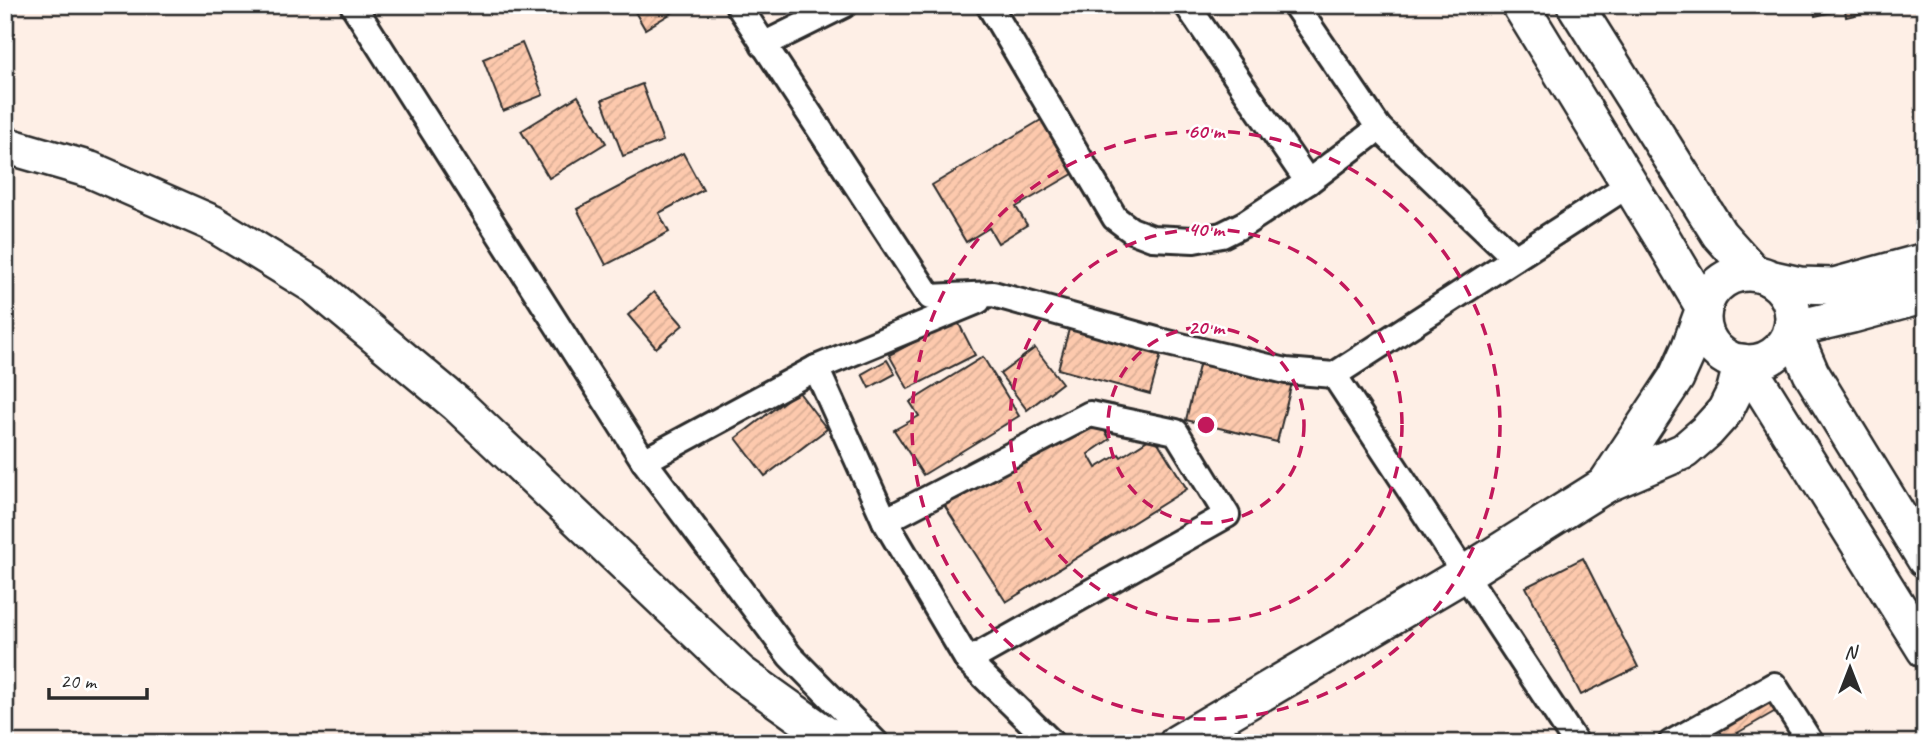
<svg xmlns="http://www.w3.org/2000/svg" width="1930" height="748" viewBox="0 0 1930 748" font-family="Caveat,sans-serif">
  <defs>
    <pattern id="building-hatch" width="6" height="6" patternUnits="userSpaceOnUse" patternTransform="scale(1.75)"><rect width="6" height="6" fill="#fdc9ad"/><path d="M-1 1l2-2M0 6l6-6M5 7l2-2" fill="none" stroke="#d9ad95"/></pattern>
  </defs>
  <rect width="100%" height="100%" fill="#feefe6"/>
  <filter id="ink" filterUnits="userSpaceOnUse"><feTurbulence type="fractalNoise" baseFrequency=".0143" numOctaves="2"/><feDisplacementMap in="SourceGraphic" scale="14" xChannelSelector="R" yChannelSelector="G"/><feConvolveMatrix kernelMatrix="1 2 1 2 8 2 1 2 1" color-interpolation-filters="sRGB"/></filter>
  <g filter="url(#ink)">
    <g fill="url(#building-hatch)" stroke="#2b2b2b" stroke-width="2">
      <polygon points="631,5 685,5 645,29"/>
      <polygon points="1813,5 1894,5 1894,6 1846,17 1845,9 1815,16"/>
      <polygon points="522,43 543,95 503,111 483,59"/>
      <polygon points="642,84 663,141 623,156 602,100"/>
      <polygon points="578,96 606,143 549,178 521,131"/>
      <polygon points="1046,117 1078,171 1016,207 1027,225 998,243 989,228 966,242 932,185"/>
      <polygon points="683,153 703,190 659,213 669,232 606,265 577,209"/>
      <polygon points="654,292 683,325 656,348 628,315"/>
      <polygon points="957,320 975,355 908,389 889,355"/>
      <polygon points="1071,322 1163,347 1150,394 1058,369"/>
      <polygon points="1035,348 1062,383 1027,410 1000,374"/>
      <polygon points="1202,353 1294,375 1277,442 1186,420"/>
      <polygon points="983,357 1019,416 923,475 894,430 919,416 910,402"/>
      <polygon points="887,360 895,374 869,388 862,374"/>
      <polygon points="798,391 827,429 765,476 736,438"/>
      <polygon points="1088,405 1110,439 1088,454 1096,468 1119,454 1121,457 1154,436 1187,489 1006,602 939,497"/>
      <polygon points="1583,558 1638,667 1581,695 1526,587"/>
      <polygon points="1765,681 1781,708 1725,740 1710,713"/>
    </g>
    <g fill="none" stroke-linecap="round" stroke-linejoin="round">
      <defs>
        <g id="street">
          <polyline points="353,5 644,461 790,656 876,743"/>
          <polyline points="738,5 930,297 993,294 1160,341 1286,371 1334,375 1630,184"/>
          <polyline points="989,5 1115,218 1131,230 1152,238 1194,240 1222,235 1244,224 1308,182 1379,128"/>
          <polyline points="1187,5 1308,182"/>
          <polyline points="1295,5 1379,128 1515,258"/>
          <polyline points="763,45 844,5"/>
          <polyline points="816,368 885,521 968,661 1052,743"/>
          <polyline points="1334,375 1576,743"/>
          <polyline points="644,461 816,368 978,301"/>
          <polyline points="885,521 1090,414 1176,432 1227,515 968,661"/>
          <polyline points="1671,743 1774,685 1811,743"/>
        </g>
        <g id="secondary">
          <polyline points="1520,5 1663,239 1704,308 1689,349 1676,378 1605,485"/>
          <polyline points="1575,5 1719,234 1754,273"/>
          <polyline points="5,145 91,170 212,223 315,286 457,404 740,673 825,734 851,743"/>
          <circle cx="1748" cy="318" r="45"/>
          <polyline points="1769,278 1800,285 1834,286 1925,261"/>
          <polyline points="1925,295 1852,315 1792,329 1811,373 1925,559"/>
          <polyline points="1746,363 1925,650"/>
          <polyline points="1177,743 1464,574 1605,485 1684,451 1707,431 1725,411 1734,393 1742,362"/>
        </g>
      </defs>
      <use href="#street" stroke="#2b2b2b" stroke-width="30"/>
      <use href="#secondary" stroke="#2b2b2b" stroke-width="40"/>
      <use href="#street" stroke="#fff" stroke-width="24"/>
      <use href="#secondary" stroke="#fff" stroke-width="35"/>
    </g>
  </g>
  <g fill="none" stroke="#c2185b" stroke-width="3.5" stroke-dasharray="12 9">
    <circle cx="1206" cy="425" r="98"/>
    <circle cx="1206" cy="425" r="196"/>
    <circle cx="1206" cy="425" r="294"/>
  </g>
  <circle cx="1206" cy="425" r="10" fill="#c2185b" stroke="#fff" stroke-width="3.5"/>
  <g font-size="21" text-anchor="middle" font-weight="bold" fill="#c2185b" stroke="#fff" stroke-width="5" stroke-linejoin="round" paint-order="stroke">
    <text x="1206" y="138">60 m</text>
    <text x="1206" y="236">40 m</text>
    <text x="1206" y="334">20 m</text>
  </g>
  <rect width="1930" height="748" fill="none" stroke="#fff" stroke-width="28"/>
  <rect x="14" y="14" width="1902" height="720" fill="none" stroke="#2b2b2b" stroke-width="2.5" filter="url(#ink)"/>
  <g transform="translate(1850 668)" stroke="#ffffff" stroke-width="5" paint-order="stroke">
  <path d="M0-5L12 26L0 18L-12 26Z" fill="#2b2b2b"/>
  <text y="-10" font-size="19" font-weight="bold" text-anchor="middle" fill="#2b2b2b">N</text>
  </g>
  <path d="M49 688v10h98v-10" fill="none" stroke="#2b2b2b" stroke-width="3.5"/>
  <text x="60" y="688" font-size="21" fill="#2b2b2b" stroke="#ffffff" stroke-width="5" paint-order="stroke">20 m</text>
</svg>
